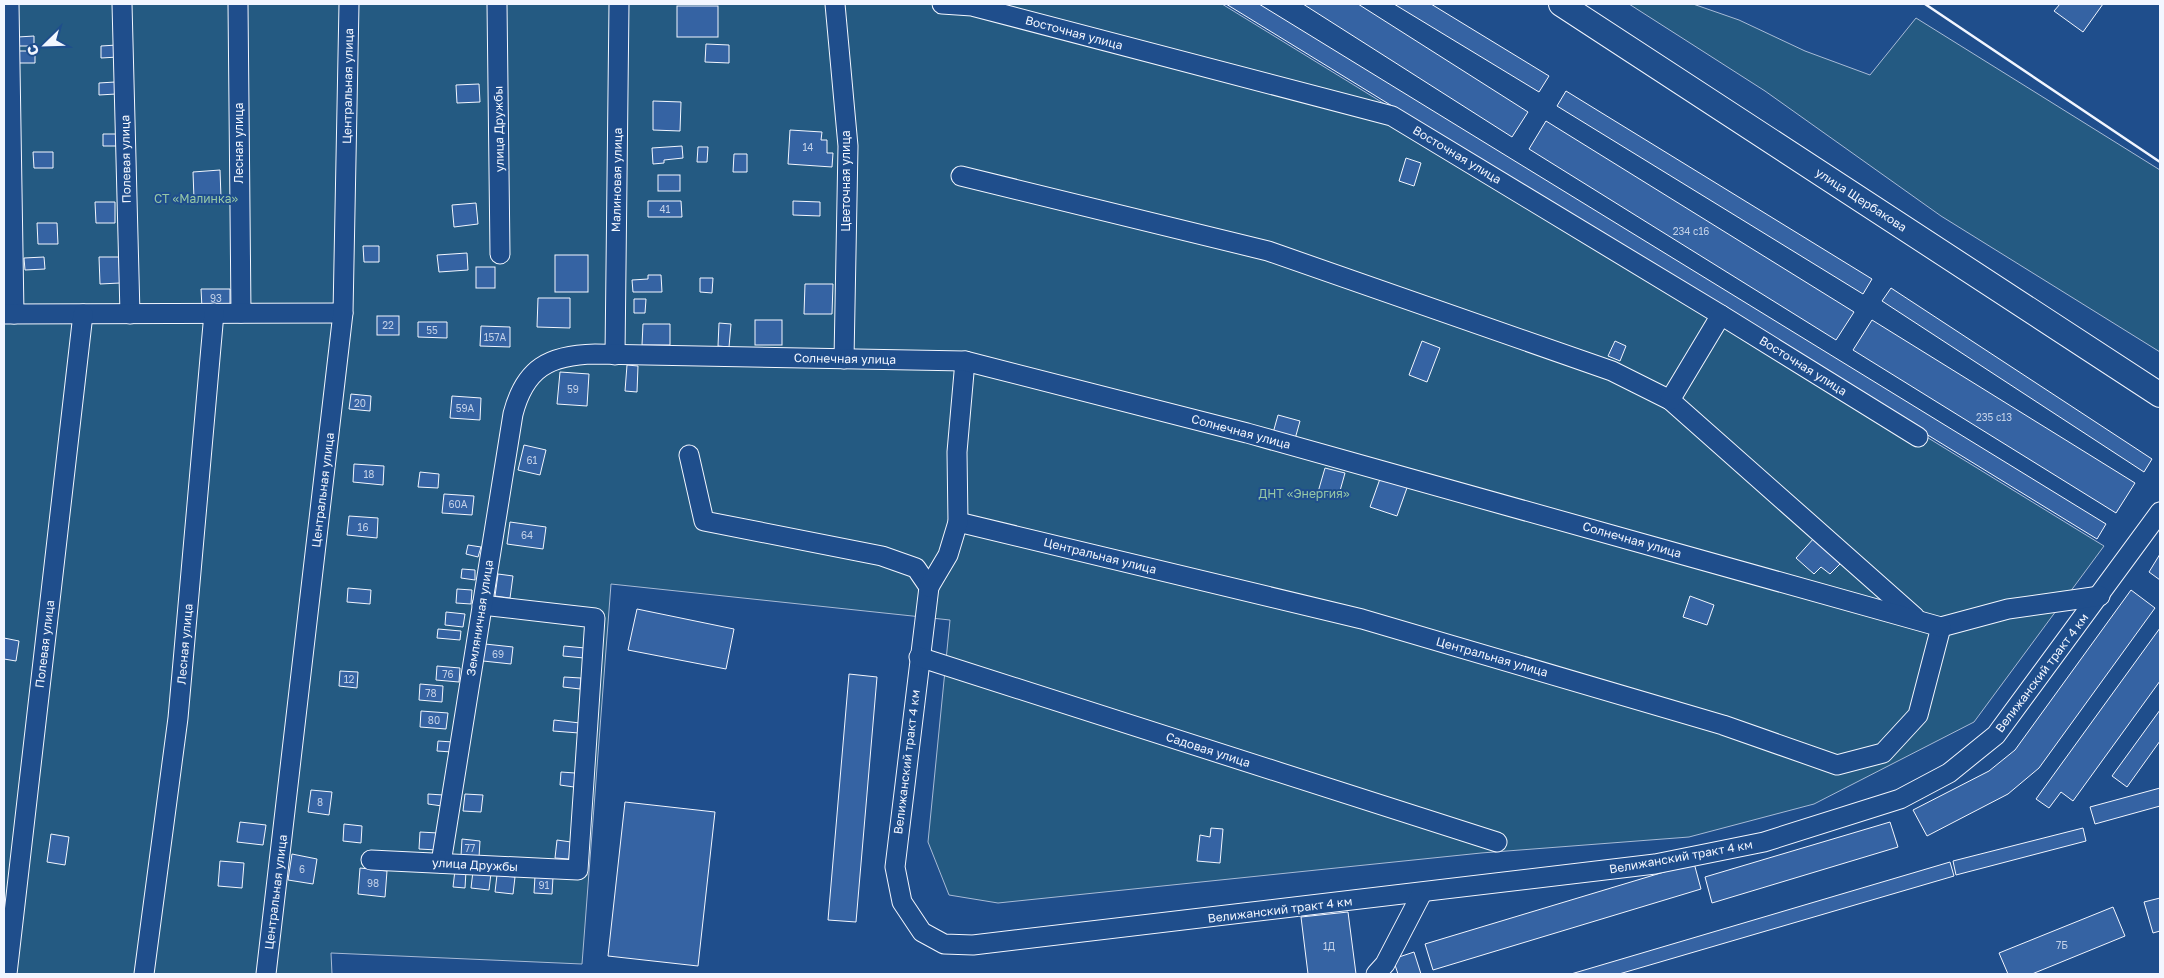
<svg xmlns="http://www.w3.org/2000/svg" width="2164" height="978" viewBox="0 0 2164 978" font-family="'Golos Text',sans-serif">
  <rect width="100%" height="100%" fill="#1f4e8c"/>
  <g fill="#245a82" stroke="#a8bbd7">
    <polygon points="4,4 1222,4 2104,546 1974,722 1814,804 1689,837 1481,853 998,903 949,895 928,842 950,620 611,584 582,964 331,953 332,974 4,974"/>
    <polygon points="1629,4 1693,4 1739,20 1805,51 1870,75 1916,18 2160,170 2160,352 1941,216 1765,91"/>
  </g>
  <g fill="#3563a3" stroke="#f2f6ff">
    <polygon points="1226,4 1259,4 2106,524 2097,539"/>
    <polygon points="1303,4 1358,4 1528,112 1512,137"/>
    <polygon points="1394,4 1431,4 1549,76 1539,92"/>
    <polygon points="2060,4 2103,4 2083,32 2054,11"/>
    <rect x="677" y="6" width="41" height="31"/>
    <polygon points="34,36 34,46 18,46 18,37"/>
    <polygon points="706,44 729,45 729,63 705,62"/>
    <polygon points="117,45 118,57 101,58 101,46"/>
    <polygon points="18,51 35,51 35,63 19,63"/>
    <polygon points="115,82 116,94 99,95 99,83"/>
    <polygon points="479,84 480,102 457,103 456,85"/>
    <polygon points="1566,91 1872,279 1863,294 1557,106"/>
    <polygon points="653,101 681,102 680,131 653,130"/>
    <polygon points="1546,121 1854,312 1836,340 1529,149"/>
    <polygon points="790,130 822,132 821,140 827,140 827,153 833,153 832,167 788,164"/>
    <polygon points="103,134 119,134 120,146 103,146"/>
    <polygon points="682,146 683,158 664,160 664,163 653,164 652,148"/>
    <polygon points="698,147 708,147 707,162 697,162"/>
    <polygon points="33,152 53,152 53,168 34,168"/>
    <polygon points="734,154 747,154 747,172 733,172"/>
    <polygon points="1406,158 1421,163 1414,186 1399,181"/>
    <polygon points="220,170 221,198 194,199 193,172"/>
    <rect x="658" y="175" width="22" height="16"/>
    <polygon points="648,201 681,201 682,217 648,217"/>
    <polygon points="793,201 820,202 820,216 793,215"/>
    <polygon points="95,202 115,202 115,223 96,223"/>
    <polygon points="476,203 478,224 454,227 452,205"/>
    <polygon points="37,223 57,223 58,244 38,244"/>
    <polygon points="363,246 379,246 379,262 364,262"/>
    <polygon points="467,253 468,270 439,272 437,255"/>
    <rect x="555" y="255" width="33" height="37"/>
    <polygon points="44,257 45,269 25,270 24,258"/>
    <polygon points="99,257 119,257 120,283 100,284"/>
    <rect x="476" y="267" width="19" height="21"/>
    <polygon points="648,275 661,275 662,292 633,292 632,280 648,279"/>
    <polygon points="700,278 713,278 712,293 700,292"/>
    <polygon points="805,284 833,284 832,314 804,314"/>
    <polygon points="1891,288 2152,459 2144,472 1882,301"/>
    <polygon points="201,289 230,289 230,308 202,308"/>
    <polygon points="538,298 570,298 570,328 537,327"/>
    <polygon points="634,299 646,299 645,313 634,313"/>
    <rect x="377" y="316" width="22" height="19"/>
    <rect x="755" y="320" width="27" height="25"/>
    <polygon points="1872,320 2135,483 2116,513 1853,350"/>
    <polygon points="418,322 447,322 447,338 418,337"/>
    <polygon points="719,323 731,324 729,347 718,346"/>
    <polygon points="643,324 670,324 670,345 642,345"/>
    <polygon points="481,326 510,327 510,347 480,346"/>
    <polygon points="1422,341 1440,348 1427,382 1409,375"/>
    <polygon points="1615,341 1626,346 1620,361 1608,356"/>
    <polygon points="627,365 638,366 637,392 625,391"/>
    <polygon points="560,372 589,374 587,406 557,404"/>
    <polygon points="351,394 371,396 370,411 349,409"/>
    <polygon points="452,396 481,398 480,420 450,418"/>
    <polygon points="1278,415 1300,421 1295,439 1273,433"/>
    <polygon points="524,445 546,450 540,475 518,470"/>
    <polygon points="354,464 384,466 383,485 353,482"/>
    <polygon points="1325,468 1345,473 1338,498 1318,492"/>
    <polygon points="420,472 439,474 438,488 418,487"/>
    <polygon points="1381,476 1408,485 1397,516 1370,507"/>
    <polygon points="444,494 474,496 472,515 442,513"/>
    <polygon points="349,516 378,518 377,538 347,535"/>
    <polygon points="510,522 546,527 543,549 507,544"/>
    <polygon points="1815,537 1842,562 1830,574 1821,567 1814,574 1796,558"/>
    <polygon points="468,545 481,547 478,557 466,554"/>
    <polygon points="2160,554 2160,580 2149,572"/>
    <polygon points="462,569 475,570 475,580 461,578"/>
    <polygon points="498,574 513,576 510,598 495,596"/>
    <polygon points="348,588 371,590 370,604 347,602"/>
    <polygon points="457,589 472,590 471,604 456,603"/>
    <polygon points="2131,590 2155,608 2039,768 2008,794 1927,836 1913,810 1989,771 2015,750"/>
    <polygon points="1690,596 1714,605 1707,625 1683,617"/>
    <polygon points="637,609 734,629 726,669 628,650"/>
    <polygon points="446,612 465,614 463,627 445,625"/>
    <polygon points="2160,628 2160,681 2073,801 2061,792 2049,808 2036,799"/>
    <polygon points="438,629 461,631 460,640 437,638"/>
    <polygon points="4,638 19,641 16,661 4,659"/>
    <polygon points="485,644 513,647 511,664 483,661"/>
    <polygon points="564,646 585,648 584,658 563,656"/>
    <polygon points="437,666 460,668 459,682 436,680"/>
    <polygon points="340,671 358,672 357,688 339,686"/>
    <polygon points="849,674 877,677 856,922 828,920"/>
    <polygon points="564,677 581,678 580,689 563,687"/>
    <polygon points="420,684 443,686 442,702 419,700"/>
    <polygon points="2160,710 2160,741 2127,787 2112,776"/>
    <polygon points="421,711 448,713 446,729 420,727"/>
    <polygon points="554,720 580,723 579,733 553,731"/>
    <polygon points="438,741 453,742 452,752 437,751"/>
    <polygon points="561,772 575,773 574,787 560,785"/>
    <polygon points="2160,788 2160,806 2095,824 2090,807"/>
    <polygon points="311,790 332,792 329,815 308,812"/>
    <polygon points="428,794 443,795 442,806 428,804"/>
    <polygon points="465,794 483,795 481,812 463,811"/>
    <polygon points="625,802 715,812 698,966 608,956"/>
    <polygon points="240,822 266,825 263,845 237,842"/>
    <polygon points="1890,822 1898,847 1712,903 1705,877"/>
    <polygon points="344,824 362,826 361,843 343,841"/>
    <polygon points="1211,828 1223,829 1220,863 1197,861 1200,835 1210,837"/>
    <polygon points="2083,828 2086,841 1956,875 1953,861"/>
    <polygon points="420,832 438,833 437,850 419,849"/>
    <polygon points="51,834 69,837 65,865 47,862"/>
    <polygon points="462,839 480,841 479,857 461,856"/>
    <polygon points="557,840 571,842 569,859 555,858"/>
    <polygon points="292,854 317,859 313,884 288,880"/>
    <polygon points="220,861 244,863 242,888 218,886"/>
    <polygon points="1950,862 1954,876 1619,974 1571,974"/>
    <polygon points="1694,863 1701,889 1433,970 1425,944"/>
    <polygon points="360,868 387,871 385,897 358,894"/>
    <polygon points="455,870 466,871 465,888 453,887"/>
    <polygon points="473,871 491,873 489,890 471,888"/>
    <polygon points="497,875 515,877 513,894 495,892"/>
    <polygon points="535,876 553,877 552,894 534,893"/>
    <polygon points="2160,898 2160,931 2153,933 2144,902"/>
    <polygon points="2113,907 2125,936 2032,974 2008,974 1999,953"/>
    <polygon points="1348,912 1356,974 1308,974 1301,917"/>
    <polygon points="1414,952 1421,974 1398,974 1393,959"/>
  </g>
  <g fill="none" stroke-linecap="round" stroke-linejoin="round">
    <defs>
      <g id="minor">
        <polyline points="9,4 14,314"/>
        <polyline points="122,4 130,314"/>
        <polyline points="238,4 241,313"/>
        <polyline points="497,4 500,254"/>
        <polyline points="835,4 848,146 844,359"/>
        <polyline points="942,4 972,6 1392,116 1721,315 1918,437"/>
        <polyline points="961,176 1268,251 1612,371 1670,400 1915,617"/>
        <polyline points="4,314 343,313"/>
        <polyline points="615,355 619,4"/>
        <polyline points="1670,400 1721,315"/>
        <polyline points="689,455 704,521 882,556 916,568 929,587 895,867 902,902 922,932 944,944 973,945 1655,864 1764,842 1900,799 1949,773 1996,735 2160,512"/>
        <polyline points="958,522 1362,619 1723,725 1837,765 1883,753 1918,715 1941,627"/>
        <polyline points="929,587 948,555 958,522 957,452 965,361"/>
        <polyline points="1941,627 2008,609 2100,596"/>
        <polyline points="919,657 1497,842"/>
        <polyline points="371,860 578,870 595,618 482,605"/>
        <path d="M441,863L513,414C525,368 549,355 595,354L965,361L1247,433L1941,627"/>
        <polyline points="7,974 83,314"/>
        <polyline points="144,974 178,718 214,313"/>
        <polyline points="266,974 343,313 349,4"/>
        <polyline points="1376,974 1385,964 1422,893"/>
      </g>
      <polyline id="major" points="1561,4 2160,395"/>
    </defs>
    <use href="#minor" stroke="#f2f6ff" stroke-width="21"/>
    <use href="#major" stroke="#f2f6ff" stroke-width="26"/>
    <use href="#minor" stroke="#1f4e8c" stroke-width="19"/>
    <use href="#major" stroke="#1f4e8c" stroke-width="24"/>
    <polyline stroke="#f2f6ff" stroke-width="2.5" points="1925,4 2160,162"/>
  </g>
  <g text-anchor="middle" stroke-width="4" stroke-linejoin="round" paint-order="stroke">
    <g font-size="10" fill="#c3d1e8">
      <text x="808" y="151">14</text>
      <text x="665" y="213">41</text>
      <text x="1691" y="235">234 с16</text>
      <text x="216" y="302">93</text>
      <text x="388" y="329">22</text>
      <text x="432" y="334">55</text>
      <text x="495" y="341">157А</text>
      <text x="573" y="393">59</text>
      <text x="360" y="407">20</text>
      <text x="465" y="412">59А</text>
      <text x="1994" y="421">235 с13</text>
      <text x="532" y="464">61</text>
      <text x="369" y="478">18</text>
      <text x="458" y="508">60А</text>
      <text x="363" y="531">16</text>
      <text x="527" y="539">64</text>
      <text x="498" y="658">69</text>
      <text x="448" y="678">76</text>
      <text x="349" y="683">12</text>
      <text x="431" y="697">78</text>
      <text x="434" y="724">80</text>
      <text x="320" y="806">8</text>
      <text x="470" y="852">77</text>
      <text x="302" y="873">6</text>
      <text x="373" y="887">98</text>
      <text x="544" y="889">91</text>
      <text x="2062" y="949">7Б</text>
      <text x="1329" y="950">1Д</text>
    </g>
    <g font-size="12" fill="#f2f6ff" stroke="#1f4e8c">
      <text transform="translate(1074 33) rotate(15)" y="4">Восточная улица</text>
      <text transform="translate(348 86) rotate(-89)" y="4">Центральная улица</text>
      <text transform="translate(499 129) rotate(-91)" y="4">улица Дружбы</text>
      <text transform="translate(239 143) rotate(-90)" y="4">Лесная улица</text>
      <text transform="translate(1457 155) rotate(31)" y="4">Восточная улица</text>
      <text transform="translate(126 159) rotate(-91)" y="4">Полевая улица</text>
      <text transform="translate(617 180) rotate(-89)" y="4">Малиновая улица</text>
      <text transform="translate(846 181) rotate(-90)" y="4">Цветочная улица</text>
      <text transform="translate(1861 200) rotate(33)" y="4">улица Щербакова</text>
      <text transform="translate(845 359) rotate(1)" y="4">Солнечная улица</text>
      <text transform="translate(1803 366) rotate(32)" y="4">Восточная улица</text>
      <text transform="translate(1241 432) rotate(15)" y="4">Солнечная улица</text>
      <text transform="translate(323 490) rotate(-83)" y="4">Центральная улица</text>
      <text transform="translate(1632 540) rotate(16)" y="4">Солнечная улица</text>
      <text transform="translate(1100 556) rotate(14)" y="4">Центральная улица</text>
      <text transform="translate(480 618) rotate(-81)" y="4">Земляничная улица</text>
      <text transform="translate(45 644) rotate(-83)" y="4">Полевая улица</text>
      <text transform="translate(185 644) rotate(-85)" y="4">Лесная улица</text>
      <text transform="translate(1492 657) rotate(16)" y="4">Центральная улица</text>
      <text transform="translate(2042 673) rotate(-53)" y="4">Велижанский тракт 4 км</text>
      <text transform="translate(1208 750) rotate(18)" y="4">Садовая улица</text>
      <text transform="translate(907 762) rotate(-83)" y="4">Велижанский тракт 4 км</text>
      <text transform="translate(1681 857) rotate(-10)" y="4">Велижанский тракт 4 км</text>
      <text transform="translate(475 865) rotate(3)" y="4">улица Дружбы</text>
      <text transform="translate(276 892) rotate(-83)" y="4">Центральная улица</text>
      <text transform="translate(1280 910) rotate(-7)" y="4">Велижанский тракт 4 км</text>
    </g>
    <g font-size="12" fill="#97c8a6" stroke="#1f4e8c">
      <text x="196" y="203">CТ «Малинка»</text>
      <text x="1304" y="498">ДНТ «Энергия»</text>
    </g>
  </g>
  <rect width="2164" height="978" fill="none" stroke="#f2f6ff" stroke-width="10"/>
  <g transform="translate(45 45) rotate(247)" stroke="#1f4e8c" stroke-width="4" paint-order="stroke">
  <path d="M0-4L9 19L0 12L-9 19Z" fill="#f2f6ff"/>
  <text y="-8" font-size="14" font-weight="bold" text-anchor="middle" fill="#f2f6ff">С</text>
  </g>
</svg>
